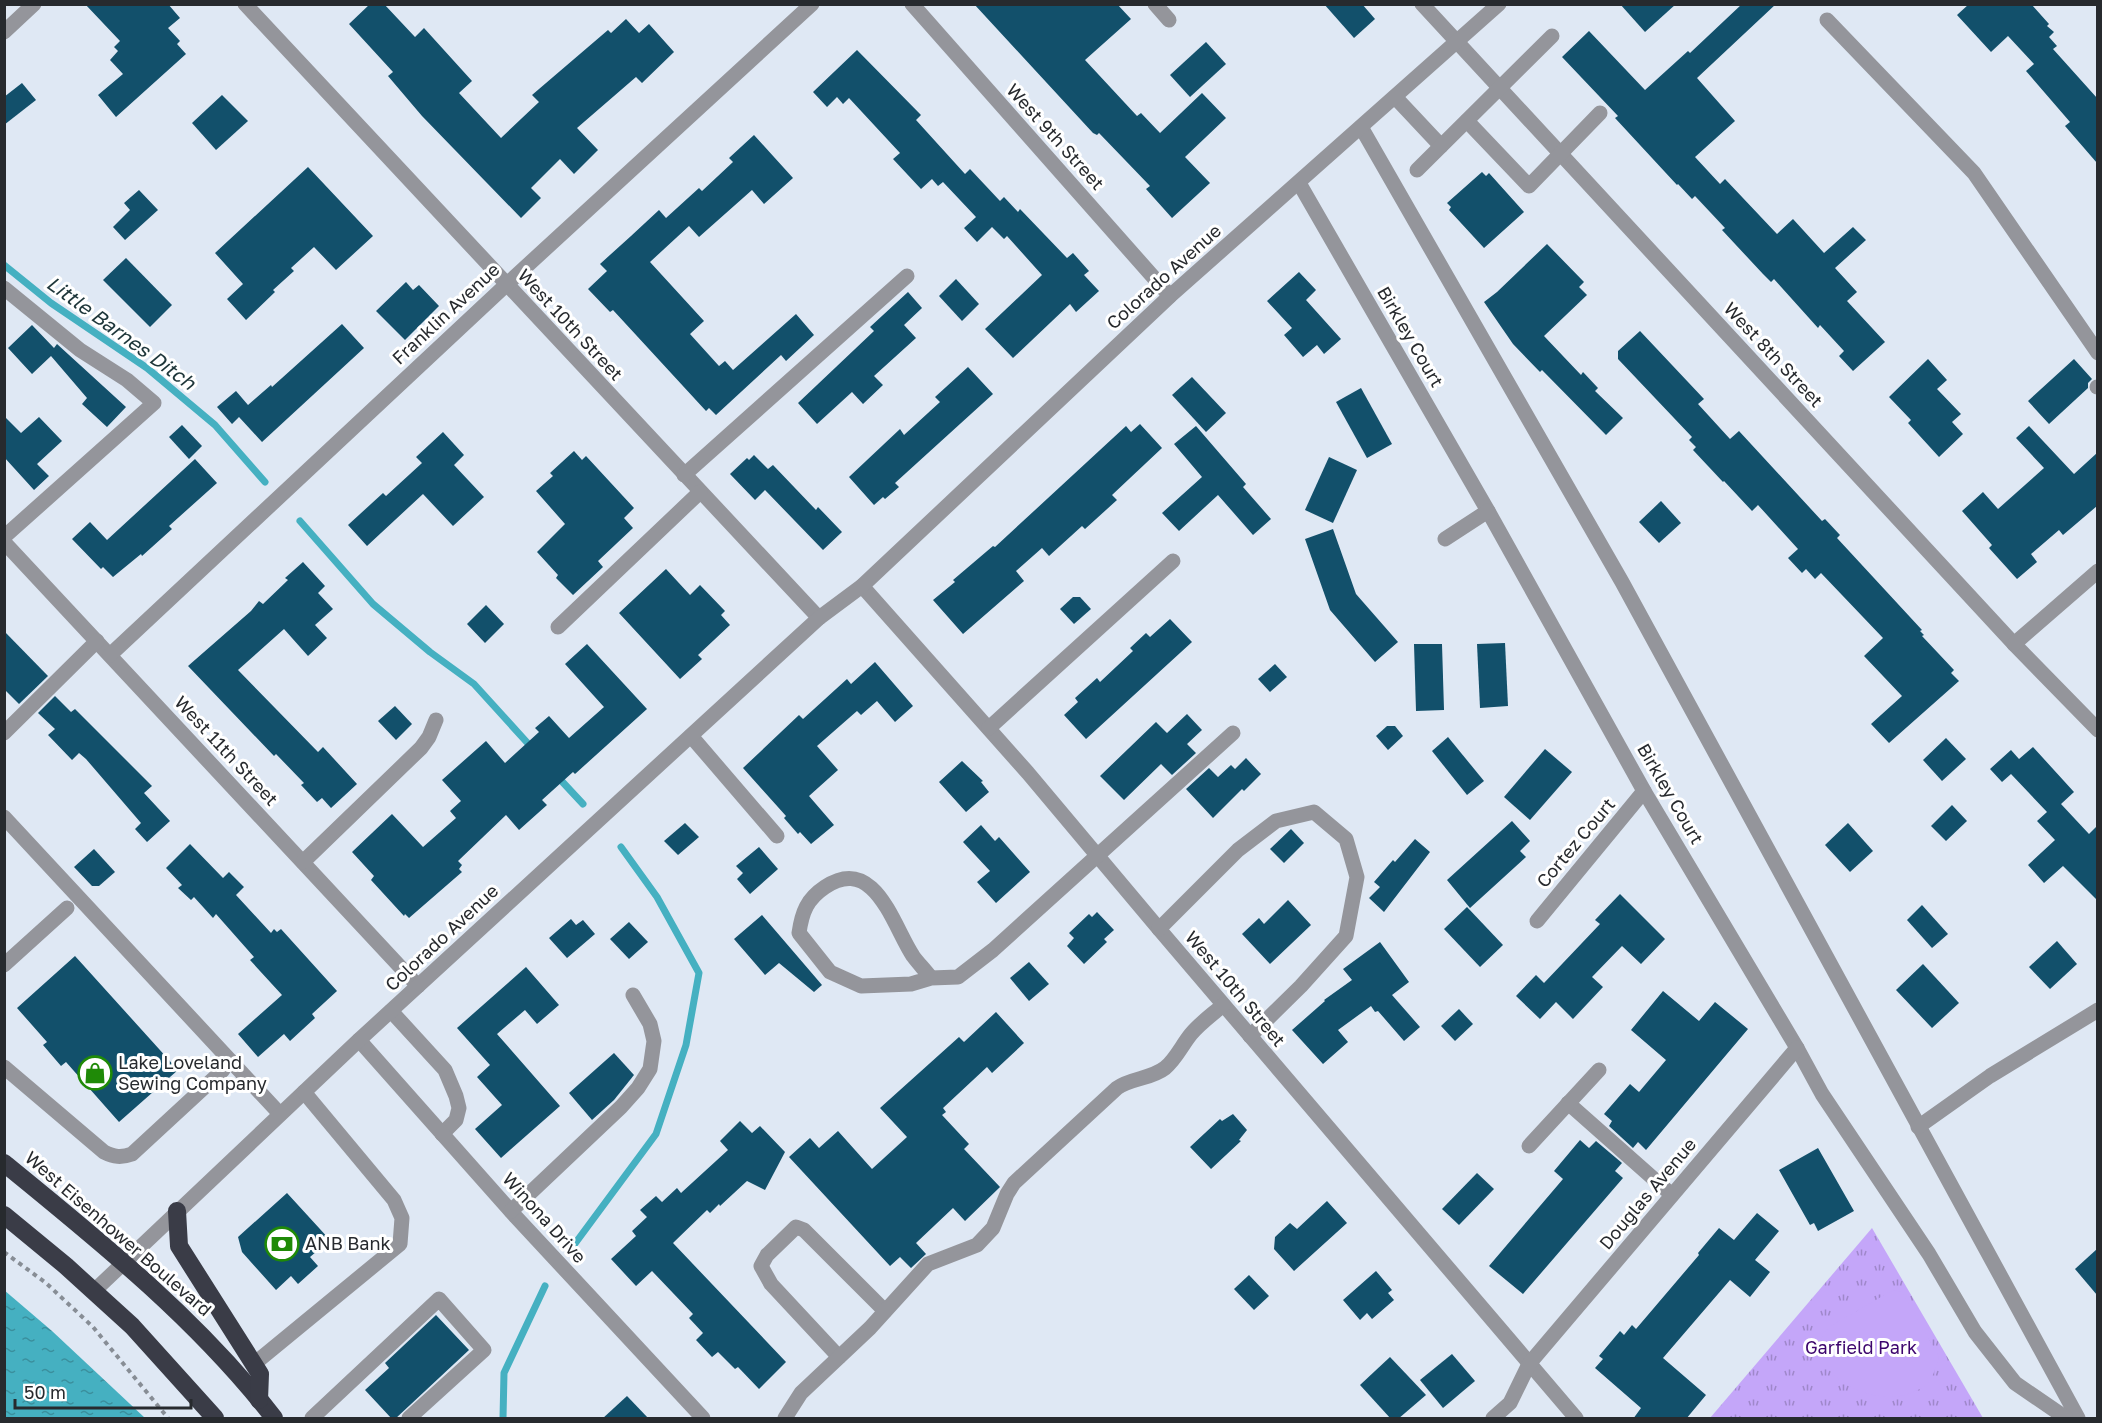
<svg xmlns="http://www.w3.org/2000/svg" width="2102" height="1423" viewBox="0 0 2102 1423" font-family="'Golos Text',sans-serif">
  <defs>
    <pattern id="grass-tufts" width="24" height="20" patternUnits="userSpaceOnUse" patternTransform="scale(1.5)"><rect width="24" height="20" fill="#c4a6f9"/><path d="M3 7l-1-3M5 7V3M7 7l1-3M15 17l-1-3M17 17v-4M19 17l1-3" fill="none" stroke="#9f87ca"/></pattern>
    <pattern id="water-ripples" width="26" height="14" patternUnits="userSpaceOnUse" patternTransform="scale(1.5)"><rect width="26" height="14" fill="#45b0c1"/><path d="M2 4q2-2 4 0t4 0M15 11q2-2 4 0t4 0" fill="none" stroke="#3a8f9d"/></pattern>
  </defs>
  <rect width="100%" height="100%" fill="#dfe8f4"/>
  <polygon fill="url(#grass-tufts)" points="1872,1228 1983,1418 1710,1418"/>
  <path fill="#c4a6f9" d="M1893,1290L1902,1292L1939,1357C1936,1366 1934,1376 1928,1383C1883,1423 1792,1367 1829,1327Z"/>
  <polygon fill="url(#water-ripples)" points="4,1290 52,1331 145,1418 5,1418"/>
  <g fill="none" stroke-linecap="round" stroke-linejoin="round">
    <g stroke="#45b0c1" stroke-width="7">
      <polyline points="4,265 51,303 147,368 215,425 265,482"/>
      <polyline points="300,521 373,604 430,652 474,684 533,749"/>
      <polyline points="556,775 583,804"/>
      <polyline points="571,1249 656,1134 686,1045 699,973 657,897 621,847"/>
      <polyline points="503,1418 504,1373 545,1286"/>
    </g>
  </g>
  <g fill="#12506b">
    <polygon points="85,4 168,4 180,18 168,28 180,41 177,44 186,54 116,117 98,95 123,74 110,60 118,51 114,47 120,41"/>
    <polygon points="370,4 384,4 415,37 424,28 472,81 459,93 501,138 539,102 532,95 608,30 611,33 626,19 639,33 649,24 674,52 642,83 636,77 577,128 598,150 574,174 560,159 531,188 541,198 521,218 422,116 388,76 393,72 349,24"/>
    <polygon points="974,4 1117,4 1131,19 1085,60 1137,116 1141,113 1160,133 1202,93 1226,118 1185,157 1210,183 1172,218 1146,189 1150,186 1099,133 1097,135 1093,133"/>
    <polygon points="1324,4 1362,4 1375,19 1354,38"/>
    <polygon points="1620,4 1676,4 1645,32"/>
    <polygon points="1742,4 1776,4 1697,78 1735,121 1695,157 1720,184 1725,179 1777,234 1793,219 1824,253 1853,227 1866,240 1835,268 1857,292 1847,301 1885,342 1853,371 1839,356 1844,351 1820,325 1818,328 1774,279 1771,282 1763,274 1722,230 1725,228 1695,196 1692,199 1678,184 1677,185 1615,118 1618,116 1562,57 1589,31 1645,90 1688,51 1690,53"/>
    <polygon points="1969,4 2031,4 2049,24 2047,26 2054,32 2049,37 2057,46 2053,49 2097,98 2097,163 2065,126 2070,122 2026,71 2034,64 2008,36 1991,52 1957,15"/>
    <polygon points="1206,42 1226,64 1190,97 1170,75"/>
    <polygon points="857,50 921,115 916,120 965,174 970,169 1000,201 1004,197 1018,212 1020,209 1067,258 1073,253 1089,271 1084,275 1099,291 1076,312 1070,304 1013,358 985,329 1042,275 1007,236 1004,239 992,227 977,242 964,228 976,217 943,182 938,186 932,179 921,189 893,159 900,153 849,98 843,104 837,97 827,107 813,92"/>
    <polygon points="22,83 36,100 4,125 4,97"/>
    <polygon points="222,95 248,121 216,150 192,123"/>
    <polygon points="754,135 793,178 764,204 752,190 699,237 689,226 650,262 704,321 690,334 719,366 725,361 733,370 796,314 814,335 786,361 781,355 716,415 709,408 706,411 613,310 610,312 588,289 607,271 600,264 631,236 659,210 666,218 699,188 702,191 733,162 729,158"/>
    <polygon points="308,167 373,236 336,270 314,247 291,268 294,271 273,290 275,292 246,320 227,299 243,284 215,253"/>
    <polygon points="1482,172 1486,176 1489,173 1524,212 1484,248 1449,210 1451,207 1447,203"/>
    <polygon points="139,190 158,210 125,240 113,227 130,210 124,203"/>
    <polygon points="1547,244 1584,282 1579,287 1587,295 1544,336 1581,375 1583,372 1598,388 1595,391 1623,418 1606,435 1542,370 1540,372 1513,344 1484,302 1497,292"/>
    <polygon points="126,258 172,305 150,327 103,280"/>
    <polygon points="1299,272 1316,290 1306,300 1341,339 1324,354 1317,345 1303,357 1284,335 1292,328 1267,301"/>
    <polygon points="956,279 979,304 962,321 939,296"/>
    <polygon points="406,282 413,290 419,285 439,306 405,340 376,311"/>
    <polygon points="908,292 922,308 904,325 916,338 874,376 883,385 863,404 852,392 817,424 798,403 874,331 870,327"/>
    <polygon points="342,324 364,348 262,442 239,417 232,424 217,407 236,391 248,405 271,385 272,387"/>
    <polygon points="32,325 54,348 57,344 126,407 107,427 82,404 87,398 51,356 32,374 8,348"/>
    <polygon points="1640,331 1704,399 1698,404 1730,439 1739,431 1822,521 1825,519 1840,535 1837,538 1922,630 1920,631 1924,635 1922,636 1954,670 1951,673 1959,681 1889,743 1871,724 1902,696 1864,656 1883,638 1821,573 1815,579 1806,569 1802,573 1788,558 1798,549 1758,505 1752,511 1724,481 1723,482 1693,450 1696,447 1689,440 1692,437 1618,359 1618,351"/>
    <polygon points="1928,359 1947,380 1937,389 1961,414 1952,422 1963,434 1939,457 1908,423 1911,420 1889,397"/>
    <polygon points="2074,359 2092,379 2088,383 2088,388 2049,424 2028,401"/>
    <polygon points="968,367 993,394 895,483 899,487 885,499 883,497 874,505 849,477 900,429 904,435 940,402 935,397"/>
    <polygon points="1192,377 1226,413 1206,432 1172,395"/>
    <polygon points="1361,388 1392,444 1367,458 1336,402"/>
    <polygon points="4,416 21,433 39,417 62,441 37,464 49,476 34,490 4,457"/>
    <polygon points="1140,424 1162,448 1112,495 1117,500 1085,529 1082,526 1049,556 1042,548 1016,571 1024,581 963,634 933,600 955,582 953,580 993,546 995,547 1126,426 1131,432"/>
    <polygon points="182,425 202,446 189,459 169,437"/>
    <polygon points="1196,426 1246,484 1243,487 1271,519 1253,535 1218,495 1179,531 1162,513 1202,477 1174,444"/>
    <polygon points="2029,426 2074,474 2097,453 2097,506 2063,535 2059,530 2031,554 2037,562 2017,579 1989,548 1992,545 1962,511 1983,492 1998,509 2044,468 2016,438"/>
    <polygon points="443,432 464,455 454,465 484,497 453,526 423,494 367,546 348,525 383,493 386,496 422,463 416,457"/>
    <polygon points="574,451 582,460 586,456 634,508 624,518 633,528 598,561 603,567 573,595 556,578 558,575 537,552 565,524 536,491 553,476 550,473"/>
    <polygon points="754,455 768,469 773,465 816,510 818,507 842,532 823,550 765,490 755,500 730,474 747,458 749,460"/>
    <polygon points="1329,457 1357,470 1333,523 1305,510"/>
    <polygon points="195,459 217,483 169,526 172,529 142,556 141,554 113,577 103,567 101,569 72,539 90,522 107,540"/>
    <polygon points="1661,501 1681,523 1659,543 1639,522"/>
    <polygon points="1333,529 1356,594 1398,642 1375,662 1330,610 1305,539"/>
    <polygon points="303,562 325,586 318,593 333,609 315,625 327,638 308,656 284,629 238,670 318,752 323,747 357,784 331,808 322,798 317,802 301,785 304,783 276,754 274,756 188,666 251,611 259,601 263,604 288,580 285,578"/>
    <polygon points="666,569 690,595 700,585 725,611 721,615 730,625 698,655 702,659 680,679 619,613"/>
    <polygon points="1073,597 1080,597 1091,609 1074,624 1060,609"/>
    <polygon points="486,605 504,624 485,643 467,624"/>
    <polygon points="1170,619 1192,642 1086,739 1064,715 1078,702 1075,698 1097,678 1100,682 1133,651 1130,648 1146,633 1150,637"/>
    <polygon points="4,631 48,676 19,704 4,689"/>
    <polygon points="1505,643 1508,706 1480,708 1477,644"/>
    <polygon points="587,644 647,709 575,774 573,772 542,800 547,805 519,830 506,815 458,861 462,865 459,869 462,872 409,918 405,914 404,916 371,880 374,876 352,852 392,814 423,847 456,818 450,811 461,801 442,780 486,741 505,763 539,732 535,728 549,716 569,738 604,707 565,664"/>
    <polygon points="1414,644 1442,644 1444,710 1416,711"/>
    <polygon points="875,662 913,706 895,722 877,701 861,715 857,711 817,746 838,770 809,796 834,825 811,844 800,832 798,834 784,818 786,816 743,768 799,715 803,719 847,679 851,684"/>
    <polygon points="1275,664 1287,677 1270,692 1258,679"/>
    <polygon points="55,696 71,712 75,709 152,786 144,793 170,821 147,842 135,829 141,823 86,759 79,753 72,760 48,735 55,729 38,713"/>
    <polygon points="395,706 412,724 396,740 378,721"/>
    <polygon points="1187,714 1202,730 1187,744 1196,753 1172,775 1161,764 1124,800 1100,776 1156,722 1167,733"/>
    <polygon points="1387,726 1395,726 1403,736 1388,750 1376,736"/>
    <polygon points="1448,737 1484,781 1467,795 1432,751"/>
    <polygon points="1946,738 1966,759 1942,781 1923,760"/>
    <polygon points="2033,747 2074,792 2061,804 2089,834 2097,826 2097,900 2063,866 2044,883 2028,865 2055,840 2037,821 2047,812 2011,774 2002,782 1990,769 2011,750 2019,759"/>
    <polygon points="1545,749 1572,772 1530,820 1504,797"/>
    <polygon points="1246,758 1261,774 1244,791 1242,789 1213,818 1186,789 1209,768 1218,777 1231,765 1235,769"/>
    <polygon points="962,761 983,781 981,782 989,792 966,812 939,782"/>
    <polygon points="1952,805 1967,821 1946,841 1931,826"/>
    <polygon points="1512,821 1530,841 1520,851 1526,857 1470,908 1447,880"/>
    <polygon points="685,823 699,837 678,855 664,841"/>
    <polygon points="1848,823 1873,851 1850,872 1825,845"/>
    <polygon points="981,825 995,841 999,837 1030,872 996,903 977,882 990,871 963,842"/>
    <polygon points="1291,829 1304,843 1284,863 1270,849"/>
    <polygon points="1415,839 1430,852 1384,912 1369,898 1380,887 1374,882 1393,860 1395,862"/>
    <polygon points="190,844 223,878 229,872 244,887 236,895 271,933 274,929 277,932 281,929 337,991 312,1014 315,1018 290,1041 284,1034 258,1057 238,1034 282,995 250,960 254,957 216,914 213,918 194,897 191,900 178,888 182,885 166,868"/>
    <polygon points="759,847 778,869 750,894 737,879 743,873 736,866"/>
    <polygon points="94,849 115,872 99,886 92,886 74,867"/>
    <polygon points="1620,894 1665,939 1641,964 1622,946 1592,977 1603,987 1573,1019 1556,1002 1540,1019 1516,996 1536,975 1544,983 1600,924 1595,920"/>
    <polygon points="1288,900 1311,925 1270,964 1242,934 1259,918 1264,924"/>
    <polygon points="1922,905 1948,934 1932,948 1907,920"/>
    <polygon points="1467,907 1503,945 1480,967 1444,929"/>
    <polygon points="1097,912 1114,930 1104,939 1107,942 1084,964 1067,946 1074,938 1069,933 1089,914 1092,917"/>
    <polygon points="762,915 822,985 814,992 779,963 765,975 734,939"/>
    <polygon points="571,919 576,925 583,920 595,934 567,958 549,938"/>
    <polygon points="629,922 648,942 629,959 610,939"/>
    <polygon points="2057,941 2077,964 2050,989 2029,967"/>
    <polygon points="1380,942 1409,982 1392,995 1420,1027 1404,1041 1378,1011 1375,1012 1371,1006 1338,1030 1348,1042 1323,1064 1292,1030 1325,1001 1324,1000 1352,980 1343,969"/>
    <polygon points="75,956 178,1070 119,1122 66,1062 61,1066 43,1045 47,1042 17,1008"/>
    <polygon points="1029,962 1049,984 1029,1001 1010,978"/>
    <polygon points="1923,964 1959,1003 1932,1028 1896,990"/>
    <polygon points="526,967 559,1005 537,1024 525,1010 497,1034 560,1106 501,1158 475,1129 502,1105 477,1077 490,1065 457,1028"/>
    <polygon points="1663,991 1699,1021 1715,1002 1748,1029 1646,1150 1638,1142 1633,1148 1609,1126 1612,1121 1604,1114 1630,1084 1639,1092 1666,1060 1631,1030"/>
    <polygon points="1459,1009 1473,1024 1455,1041 1441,1026"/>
    <polygon points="996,1012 1024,1043 992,1073 987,1067 943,1108 946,1112 942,1115 969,1144 964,1149 1000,1187 965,1221 953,1208 916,1243 926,1254 911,1268 900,1257 890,1266 789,1157 810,1138 819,1148 838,1131 872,1169 907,1137 880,1108 959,1037 964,1042"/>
    <polygon points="614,1053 634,1075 614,1100 592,1120 569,1093"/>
    <polygon points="1233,1114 1247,1130 1239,1140 1241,1141 1211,1169 1190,1147 1220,1119 1222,1121"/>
    <polygon points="740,1121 752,1133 760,1126 785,1152 765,1190 747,1181 720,1206 719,1204 710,1213 707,1210 673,1243 786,1362 759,1389 738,1367 735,1369 718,1352 712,1357 696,1340 703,1333 689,1318 693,1314 652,1271 636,1286 611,1259 636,1236 632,1231 647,1217 640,1210 656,1196 662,1202 677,1188 681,1193 728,1150 720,1141"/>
    <polygon points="1580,1140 1589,1148 1596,1141 1622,1163 1615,1171 1623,1178 1523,1294 1489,1266 1563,1179 1554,1171"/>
    <polygon points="1818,1148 1854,1211 1818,1231 1814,1223 1810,1225 1779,1170"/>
    <polygon points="1477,1173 1494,1189 1459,1225 1442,1209"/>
    <polygon points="287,1193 330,1240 310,1257 318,1266 298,1284 291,1276 276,1290 242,1252 238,1237"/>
    <polygon points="1327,1201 1347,1223 1294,1271 1274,1249 1275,1237 1290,1223 1297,1229"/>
    <polygon points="1757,1213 1779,1231 1755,1260 1770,1272 1750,1297 1730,1280 1663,1358 1706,1395 1686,1419 1633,1419 1641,1408 1595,1368 1603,1359 1599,1356 1620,1331 1624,1335 1632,1325 1636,1329 1699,1255 1698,1253 1719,1228 1734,1240"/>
    <polygon points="2097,1249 2097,1295 2075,1269"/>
    <polygon points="1376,1271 1392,1290 1388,1293 1394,1300 1372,1319 1367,1313 1360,1320 1343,1300"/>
    <polygon points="1249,1275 1269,1296 1254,1310 1234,1289"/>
    <polygon points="436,1315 469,1350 395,1419 392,1419 365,1390 389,1368 385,1363"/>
    <polygon points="1452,1354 1475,1381 1443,1408 1420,1380"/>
    <polygon points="1390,1357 1426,1395 1398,1419 1391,1419 1360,1385"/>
    <polygon points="627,1396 649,1419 602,1419"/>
  </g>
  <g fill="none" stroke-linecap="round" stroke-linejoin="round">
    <polyline stroke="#878d95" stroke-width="4" stroke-dasharray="4.5 4.5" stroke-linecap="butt" points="4,1252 46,1283 93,1327 168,1418"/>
    <g stroke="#94959b" stroke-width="15">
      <polyline points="245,4 819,618"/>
      <polyline points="912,4 1170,296"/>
      <polyline points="1155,4 1169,20"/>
      <polyline points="1422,4 2014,644 2098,730"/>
      <polyline points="1827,20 1974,173 2098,353"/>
      <polyline points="4,32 34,4"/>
      <polyline points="1395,97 1441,146"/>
      <polyline points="1467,121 1529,186 1600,113"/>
      <polyline points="1361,127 1622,582 2078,1418"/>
      <polyline points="1417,170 1552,36"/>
      <polyline points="1299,183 1488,511 1644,791 1797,1048 1822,1094 1929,1254 1975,1332 2015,1383 2066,1418"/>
      <polyline points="4,288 80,350 127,380 154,403 4,537"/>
      <polyline points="2097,387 2098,387"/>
      <polyline points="684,475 907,276"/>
      <polyline points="1445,539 1488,511"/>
      <polyline points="4,542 418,986"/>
      <polyline points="862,586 1028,773 1159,929 1576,1418"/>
      <polyline points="558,627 700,492"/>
      <polyline points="2014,644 2098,571"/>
      <polyline points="110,655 506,285 812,4"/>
      <polyline points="989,728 1173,561"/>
      <polyline points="4,733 97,641"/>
      <polyline points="691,736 777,836"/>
      <polyline points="4,817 280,1114"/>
      <polyline points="303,862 421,748 429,737 436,720"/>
      <polyline points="1537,921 1644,791"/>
      <polyline points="1159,929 1238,850 1276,821 1314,812 1346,839 1357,877 1346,936 1301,986 1250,1036"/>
      <polyline points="4,965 67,908"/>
      <path d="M931,978L911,984L861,986L830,972L799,933C802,912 807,899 825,887C875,854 893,926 913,956C918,963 925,970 931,978L958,977L993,950L1233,733"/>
      <polyline points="391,1011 445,1070 456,1096 459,1108 456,1120 442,1134"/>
      <polyline points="359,1040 516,1217 703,1418"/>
      <path d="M4,1067L104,1152C114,1157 121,1158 132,1154L223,1070"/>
      <polyline points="1568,1103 1672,1195"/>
      <polyline points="1918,1127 1990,1076 2098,1010"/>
      <polyline points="1529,1146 1599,1070"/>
      <polyline points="511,1211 621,1107 638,1088 650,1069 654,1041 650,1024 633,995"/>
      <polyline points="94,1291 359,1040 819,618 862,586 1170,296 1499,4"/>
      <polyline points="839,1357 771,1284 761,1266 767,1255 796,1227 804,1230 885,1311"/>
      <polyline points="254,1364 400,1244 402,1218 394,1200 304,1092"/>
      <polyline points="312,1418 439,1299 484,1350 409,1418"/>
      <path d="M785,1418L801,1393L870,1328L928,1264L977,1245L993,1228L1007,1194L1014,1183L1117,1088C1131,1078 1151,1079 1165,1068C1176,1059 1182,1045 1191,1034C1200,1023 1213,1014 1223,1005"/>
      <polyline points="1493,1418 1510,1403 1529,1364 1797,1048"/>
    </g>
    <g stroke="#3a3c47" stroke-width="18">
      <path d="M4,1163C101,1242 198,1320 274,1418"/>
      <polyline points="177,1211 179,1246 260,1374 259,1400"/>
      <polyline points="4,1215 66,1266 132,1326 215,1418"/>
    </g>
  </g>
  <defs>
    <symbol id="shop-ring" viewBox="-11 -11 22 22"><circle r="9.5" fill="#fff" stroke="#1f8a07" stroke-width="1.5"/><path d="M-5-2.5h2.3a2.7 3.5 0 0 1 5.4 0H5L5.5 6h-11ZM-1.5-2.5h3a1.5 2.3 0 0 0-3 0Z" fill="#1f8a07"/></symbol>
    <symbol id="bank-ring" viewBox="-11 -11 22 22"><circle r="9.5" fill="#fff" stroke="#1f8a07" stroke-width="1.5"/><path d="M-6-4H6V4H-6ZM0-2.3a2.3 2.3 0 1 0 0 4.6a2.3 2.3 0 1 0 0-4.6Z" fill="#1f8a07"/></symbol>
  </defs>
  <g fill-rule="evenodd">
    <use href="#shop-ring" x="76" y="1054" width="38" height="38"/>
    <use href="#bank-ring" x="263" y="1225" width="38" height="38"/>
  </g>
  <g text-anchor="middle" stroke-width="6" stroke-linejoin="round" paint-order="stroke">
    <g font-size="18" fill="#272a2e" stroke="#fff">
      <text transform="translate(1055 137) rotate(48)" y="6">West 9th Street</text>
      <text transform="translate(1164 277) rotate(-42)" y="6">Colorado Avenue</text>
      <text transform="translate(446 314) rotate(-43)" y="6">Franklin Avenue</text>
      <text transform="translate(570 325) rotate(47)" y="6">West 10th Street</text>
      <text transform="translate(1410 337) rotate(60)" y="6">Birkley Court</text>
      <text transform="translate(1773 355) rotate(47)" y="6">West 8th Street</text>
      <text transform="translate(226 751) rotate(47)" y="6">West 11th Street</text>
      <text transform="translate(1670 794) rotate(60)" y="6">Birkley Court</text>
      <text transform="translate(1576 843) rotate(-50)" y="6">Cortez Court</text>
      <text transform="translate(442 938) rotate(-43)" y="6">Colorado Avenue</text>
      <text transform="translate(1235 989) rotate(50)" y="6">West 10th Street</text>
      <text transform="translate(1648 1194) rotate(-50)" y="6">Douglas Avenue</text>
      <text transform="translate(544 1218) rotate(48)" y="6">Winona Drive</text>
      <text transform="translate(118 1234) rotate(41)" y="6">West Eisenhower Boulevard</text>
    </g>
    <g font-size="18" fill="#272a2e" stroke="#fff" text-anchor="start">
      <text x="118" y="1069">Lake Loveland<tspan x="118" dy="21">Sewing Company</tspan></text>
      <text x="305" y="1250">ANB Bank</text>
    </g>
    <g font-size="18" fill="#3c056d" stroke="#fff">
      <text x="1861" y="1354">Garfield Park</text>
    </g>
    <g font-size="20" font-style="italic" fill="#1e363a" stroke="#fff">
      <text transform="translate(121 333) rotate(36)" y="7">Little Barnes Ditch</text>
    </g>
  </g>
  <rect width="2102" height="1423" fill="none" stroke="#272a2e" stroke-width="12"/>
  <path d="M15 1399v9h176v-9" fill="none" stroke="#272a2e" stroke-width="3"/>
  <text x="24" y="1399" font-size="18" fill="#272a2e" stroke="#ffffff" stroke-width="4.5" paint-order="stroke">50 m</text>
</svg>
